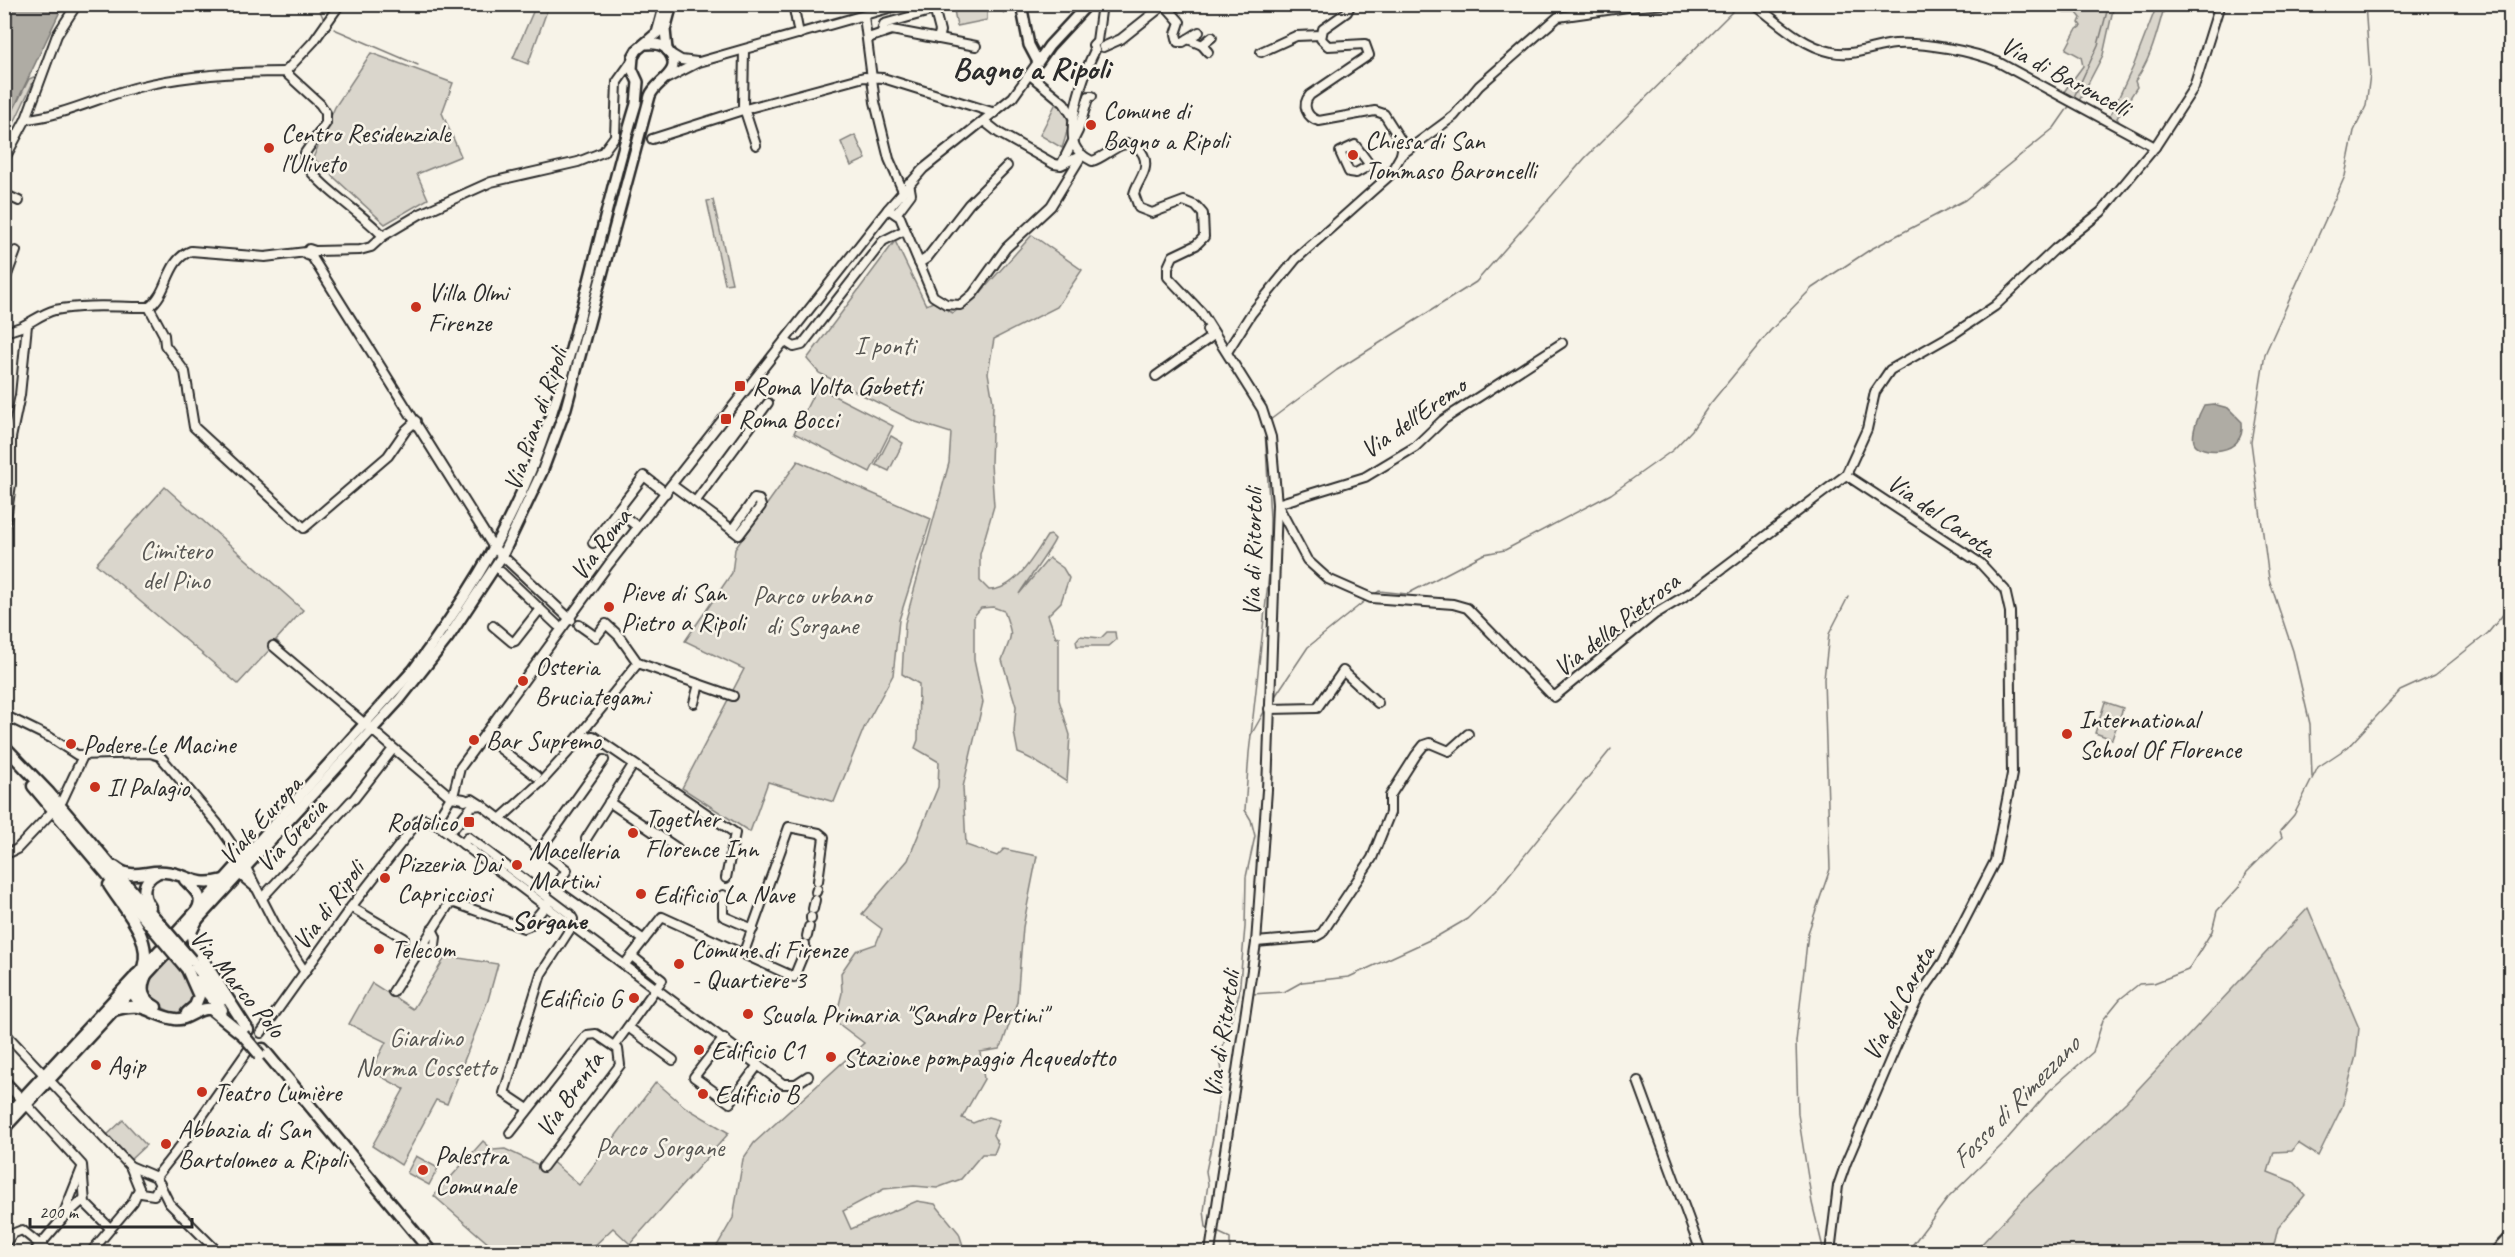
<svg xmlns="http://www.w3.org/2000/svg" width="2515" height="1257" viewBox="0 0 2515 1257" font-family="Caveat,sans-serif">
  <rect width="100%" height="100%" fill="#f7f3e8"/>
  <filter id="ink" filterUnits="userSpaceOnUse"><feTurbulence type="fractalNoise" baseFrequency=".0167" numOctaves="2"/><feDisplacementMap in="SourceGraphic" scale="12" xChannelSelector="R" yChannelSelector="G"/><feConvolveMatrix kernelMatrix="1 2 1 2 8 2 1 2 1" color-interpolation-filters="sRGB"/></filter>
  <g filter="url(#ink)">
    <g fill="#dad6cc" stroke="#82807c" stroke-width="1.5">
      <polygon points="536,5 549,5 528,64 513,58"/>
      <polygon points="953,5 1001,5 1003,12 1001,10 987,12 987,20 957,26"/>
      <polygon points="2061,5 2114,5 2103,55 2079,101 2063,93 2083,66 2081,57 2066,49 2076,30 2081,26 2079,23 2081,18 2077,13 2064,13"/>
      <path d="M2157,5H2165C2157,31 2152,58 2135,81L2137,87L2117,118L2121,125L2109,118L2133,67Z"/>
      <polygon points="371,53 453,83 442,113 461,156 417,174 428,199 385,224 313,158 335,107"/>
      <polygon points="36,76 5,142 5,127 29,79"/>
      <path d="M1056,103C1074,116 1068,130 1062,148L1040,135Z"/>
      <polygon points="855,135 866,159 851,166 841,142"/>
      <polygon points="713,200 732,283 725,284 707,201"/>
      <path d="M1032,235L1082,270L1057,307L994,339L988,373L993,402L991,464L994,506L980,554V581L989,590C1016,590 1034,556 1047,536L1051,535L1055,539C1053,546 1025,584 1019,594L1049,558L1063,568L1069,578L1061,602L1048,615L1056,638L1059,637V700L1070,735L1067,782C1050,772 1038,760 1018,753L1014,732L1016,706L1002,660C1012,633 1014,639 1004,611L993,607L981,608L974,616V660L983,702L963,787L966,845L997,856L1004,849L1037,856L1023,927L1017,1002L1002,1045L999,1049L980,1052L984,1079L962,1118L973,1123L988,1117L999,1120L993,1135L998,1144L994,1154H982L961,1179L937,1188L914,1186L884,1189L843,1211L851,1229L917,1201L935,1204L959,1233L965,1252H721L717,1246L733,1218L743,1159L754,1143L864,1043L835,1021L842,993L841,973L856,951L876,944L882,929L862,914L908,860L938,787L939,762L915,748L918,740L919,684L902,674L905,623L949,463L951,433L916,422L819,373L807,359L895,241L926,305L933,302L953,313L981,292Z"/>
      <polygon points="817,387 893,426 870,472 794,433"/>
      <polygon points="891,436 903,443 889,471 876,465"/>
      <polygon points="798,461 931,519 899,620 893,675 864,728 834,802 768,782 750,832 682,788 744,669 685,641 732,573 735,549"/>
      <polygon points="165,487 303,610 276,640 279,643 277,646 274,645 238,684 96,564"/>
      <polygon points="1107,632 1115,632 1116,640 1109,646 1077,646 1076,641 1080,636 1101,638"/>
      <polygon points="2105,702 2123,708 2112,739 2095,733"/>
      <polygon points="2308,908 2359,1028 2356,1056 2342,1107 2318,1156 2298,1143 2292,1151 2274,1152 2268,1172 2293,1182 2305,1195 2278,1228 2274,1245 2268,1252 1974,1252 2027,1196 2126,1102"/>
      <polygon points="446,956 498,964 488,1000 447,1104 436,1100 401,1165 372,1146 404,1089 371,1071 386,1042 349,1024 372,983 413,1009"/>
      <polygon points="170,958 195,989 195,1000 182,1013 173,1013 148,1000 147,983"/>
      <polygon points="656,1082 685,1107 729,1133 630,1244 613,1228 588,1252 498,1252 434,1196 483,1141 493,1150 505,1149 543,1167 549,1159 579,1185"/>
      <polygon points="123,1120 146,1145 130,1160 107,1135"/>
      <polygon points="416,1156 438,1168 429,1185 407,1173"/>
    </g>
    <g fill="#afaca4" stroke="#7a7874" stroke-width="1.5">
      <polygon points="10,4 63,5 5,127 4,15"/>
      <path d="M2213,404L2228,408L2242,422C2246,458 2198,454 2194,442C2191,433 2199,414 2204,405Z"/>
    </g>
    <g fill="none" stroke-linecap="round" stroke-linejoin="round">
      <g stroke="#7a7874" stroke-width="1.5">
        <polyline points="317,4 324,20"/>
        <polyline points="334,29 418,65"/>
        <polyline points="2073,99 2098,45 2109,4"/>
        <polyline points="1270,420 1337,370 1476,282 1585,158 1740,4"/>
        <polyline points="1375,594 1379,591 1407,594 1484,554 1505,550 1611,494 1673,450 1692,430 1710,404 1770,331 1812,288 1871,249 1965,200 2054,128 2070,105"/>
        <polyline points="1274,698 1308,647 1366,600"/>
        <polyline points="1251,735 1269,574 1270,519 1265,430"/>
        <polyline points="2312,777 2310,724 2293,651 2269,579 2251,442 2265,354 2345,176 2354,131 2366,106 2370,74 2365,4"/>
        <polyline points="1252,994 1284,992 1302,982 1349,977 1436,937 1467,919 1495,892 1611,749"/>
        <polyline points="1211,1229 1206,1227 1204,1211 1208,1184 1206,1171 1214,1133 1222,1072 1220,1056 1239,994 1245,927 1246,877 1255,836 1251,820 1245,810 1249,753 1251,735 1264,712"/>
        <polyline points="1215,1231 1230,1238 1230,1252"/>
        <polyline points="1824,1252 1812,1203 1798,1114 1796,1042 1808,933 1830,869 1824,679 1829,634 1848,597"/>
        <polyline points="1907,1252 1948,1198 2002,1145 2050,1090 2093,1052 2103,1020 2120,999 2139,984 2154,983 2188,970 2212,931 2217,911 2239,887 2247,872 2282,837 2280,831 2294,815 2318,767 2348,747 2400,691 2435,675 2488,633 2510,606"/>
      </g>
      <defs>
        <g id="minor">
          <polyline points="793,4 799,34"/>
          <polyline points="933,4 940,31 938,39"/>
          <path d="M1102,4L1097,41L1093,45L1095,50C1085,70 1066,125 1075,146C1078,153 1086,158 1092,161C1108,157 1124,134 1139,149C1144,154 1146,160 1145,167C1144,176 1136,184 1134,194L1139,208L1152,213L1184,201L1196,206L1203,214L1204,237L1196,245L1173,256L1168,267V277L1201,312L1262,409L1271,437L1277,504L1267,790L1256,943L1210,1252"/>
          <path d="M1351,4L1347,12L1323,29L1321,39L1328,46L1365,44L1369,55L1310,95C1301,105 1307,118 1319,121L1375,111L1384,114L1403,144L1401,155"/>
          <path d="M1754,4C1778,22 1802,46 1832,52C1854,57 1873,46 1895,44C1924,42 1972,51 1998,62L2155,147"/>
          <polyline points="1165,5 1180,22 1176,34 1178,42 1183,42 1199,32"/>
          <polyline points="864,16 875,102 889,159 903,191"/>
          <polyline points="882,32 884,24 934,10"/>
          <polyline points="868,38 892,30 976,46"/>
          <polyline points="1188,39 1202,45 1212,37"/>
          <polyline points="1202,45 1208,52"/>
          <polyline points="1103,47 1121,39 1165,4"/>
          <polyline points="744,50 743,105 756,145"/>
          <polyline points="1261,52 1296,36 1321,35"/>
          <polyline points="671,54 681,60 697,62"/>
          <polyline points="285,72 314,41 340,4"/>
          <polyline points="1030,75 1064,103 1073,117"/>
          <polyline points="668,78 699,62 903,4"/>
          <path d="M26,119C64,116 101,96 138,87C185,75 237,72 285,72L320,104L326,113V123L305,153L304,163C325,192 359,210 383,236"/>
          <polyline points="985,122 999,133 1054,164 1061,165 1082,155"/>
          <polyline points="652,139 749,108 864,77 883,78 995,113"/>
          <polygon points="1355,145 1370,165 1356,173 1349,172 1340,152"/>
          <polyline points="4,160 26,119 57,35 77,4"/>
          <polyline points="1062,163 1078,131 1089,96 1092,96"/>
          <polyline points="4,194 19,201"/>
          <polyline points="888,209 900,217 933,296 946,304 960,305 973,294 1006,248 1051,206 1082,155"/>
          <polyline points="896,214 911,194 909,183"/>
          <polyline points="315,251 360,250 371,247 383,236 420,214 491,182 578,162 603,152 615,136 617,82 632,61"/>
          <polyline points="312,257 315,251 309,249 307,255 312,257 494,548 571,620"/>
          <polyline points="919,263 927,258 969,204 1007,166"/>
          <polyline points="4,283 16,251"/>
          <polyline points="149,307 164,335 165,345 185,372 194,427 304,528 388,456 406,430 416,421"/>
          <path d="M4,331C25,330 36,315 55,310C85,304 119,307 149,307C169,293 166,260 191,251L265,257L306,252"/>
          <polyline points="786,342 794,347 802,345 883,241 905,230"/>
          <polyline points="1562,343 1443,420 1415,447 1365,477 1277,504 1307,560 1328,579 1371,598 1453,604 1467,608 1554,697 1655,614 1690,593 1846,475 1867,429 1875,392 1890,370 1955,333 1995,306 2055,249 2101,212 2155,147 2194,87 2220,4"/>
          <polyline points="1227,352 1251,314 1296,259 1389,176 1401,155 1454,116 1479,86 1558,17 1628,7 1668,4"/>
          <polyline points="1156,376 1211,337 1207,330"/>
          <path d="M672,485C694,501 717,518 739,535L761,506L759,500L754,499L732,530"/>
          <polyline points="695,502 768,403"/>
          <polyline points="638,527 617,511 644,476 666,493"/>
          <polyline points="4,534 11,484 11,438 20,395 27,325"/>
          <polyline points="593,543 617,511"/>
          <polyline points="501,572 557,625"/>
          <polyline points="579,625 596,637 606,624 619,636 638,663 733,696"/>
          <polyline points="493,626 512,642 515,641 540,609"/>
          <polyline points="273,646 451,797"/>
          <polyline points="694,703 699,684"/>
          <polyline points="1269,709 1317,708 1343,671 1378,703"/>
          <polyline points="4,715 51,738 77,755 150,753 160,756 217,823 240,856 280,934 305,972"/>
          <polyline points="484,736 536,776"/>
          <polyline points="575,741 638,663"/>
          <polyline points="453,796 460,768 609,564 888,209 923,169 1013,97 1038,62"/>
          <polyline points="354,799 393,749"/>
          <polyline points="62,801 83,756"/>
          <polyline points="465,801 472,799 483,806 567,870 560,880 644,940"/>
          <polyline points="609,802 677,848"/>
          <polyline points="500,819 542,781 581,738 593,736 735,833 726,878"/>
          <polyline points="439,826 438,818 451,797 464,799"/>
          <polyline points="444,829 453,829 472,806 482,805"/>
          <polyline points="586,839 633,765"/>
          <polyline points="463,844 468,837 570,914 573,919 572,926 541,974 504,1093 528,1109"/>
          <polyline points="4,849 11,852 17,849 50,814"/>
          <polyline points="540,850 604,760"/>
          <polyline points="239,874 256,888"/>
          <polyline points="816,892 817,889"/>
          <polyline points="723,895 723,916 753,929"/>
          <polyline points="263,897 351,801"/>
          <polyline points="351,907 404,938"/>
          <polyline points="813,909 815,900"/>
          <polyline points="811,919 811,917"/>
          <polyline points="807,936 809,927"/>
          <polyline points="1256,942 1315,937 1322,933 1372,858 1390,813 1390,796 1416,755 1424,745 1430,743 1449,751 1468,734"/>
          <polyline points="424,943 430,948 435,945 436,937 432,929"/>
          <polyline points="805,947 805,944"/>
          <polyline points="744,952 789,827 819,833 824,837 818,881"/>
          <polyline points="625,964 662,917 794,977 803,955"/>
          <polyline points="393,992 449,904 455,903 524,928 529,926 548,903"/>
          <polyline points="628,1027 673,1060"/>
          <polyline points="4,1032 130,1166 141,1193 154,1195 160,1184"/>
          <polyline points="261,1033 351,907 419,820 424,819 439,826 783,1084 796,1084 808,1076"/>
          <polyline points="724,1038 694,1077 730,1103 758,1065"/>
          <polyline points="614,1046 662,980 632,956"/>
          <polyline points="1638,1081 1701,1252"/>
          <polyline points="27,1105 82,1165 85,1203 110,1228"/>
          <polyline points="510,1133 587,1035 596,1034 618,1049 620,1065 543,1167"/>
          <polyline points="130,1166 156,1177 169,1203 218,1252"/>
          <polyline points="156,1177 186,1139 249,1049"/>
          <polyline points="62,1218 82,1168"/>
          <polyline points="4,1245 12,1234 22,1230 49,1252"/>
          <polyline points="34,1252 62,1219 84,1199"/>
          <polyline points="91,1252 133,1202 139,1189"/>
          <polyline points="1830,1252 1838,1186 1846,1163 1906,1023 1920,995 1943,962 1995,861 2012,774 2010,612 2005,590 1980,563 1846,475"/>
        </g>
        <g id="major">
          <polyline points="1021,4 1029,45 1038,62 1049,46 1088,4"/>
          <polyline points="667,50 665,30 672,4"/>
          <path d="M176,933L414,669C460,607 502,542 531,470C578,352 599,225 636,104L638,82L632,69L633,57L637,50L657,33L665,4"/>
          <path d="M180,939L400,699L448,638L502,556L542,472L566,408L650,96C655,81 684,73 669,52C664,44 655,43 647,44"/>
          <polyline points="4,1081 23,1101"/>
          <polyline points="4,1118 162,947"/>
          <polyline points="4,1129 167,953"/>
        </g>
        <g id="highway">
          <polyline points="4,746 49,793 161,925"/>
          <polyline points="33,786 155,931"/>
          <path d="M115,867C132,881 145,870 165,872C190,874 192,888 224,880"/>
          <path d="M185,880C194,889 205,897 197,910"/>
          <path d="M109,885C124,909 153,938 143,968"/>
          <path d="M150,907C141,894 142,881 157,873"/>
          <polyline points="197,920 191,932 194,946 248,1030"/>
          <polyline points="191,960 222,1000"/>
          <polyline points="187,969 199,996 195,1006 187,1013"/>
          <polyline points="136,975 133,993 141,1005"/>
          <path d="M146,975C140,989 141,999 156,1007"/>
          <polyline points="197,981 222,1010"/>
          <path d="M114,1010C147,1000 148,1015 175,1019C188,1021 197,1007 211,1009L243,1035"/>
          <polyline points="263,1049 431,1252"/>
          <polyline points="2496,1252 2510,1237"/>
        </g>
      </defs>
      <use href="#minor" stroke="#2b2b2b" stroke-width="12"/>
      <use href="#major" stroke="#2b2b2b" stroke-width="14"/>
      <use href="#highway" stroke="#2b2b2b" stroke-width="15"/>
      <use href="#minor" stroke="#f7f3e8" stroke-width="8"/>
      <use href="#major" stroke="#f7f3e8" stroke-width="9"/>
      <use href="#highway" stroke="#f7f3e8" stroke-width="10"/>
      <defs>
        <g id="highway-bridge">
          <polyline points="161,925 191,960"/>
          <polyline points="155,931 187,969"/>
          <polyline points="243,1035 260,1055"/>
        </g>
      </defs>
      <use href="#highway-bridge" stroke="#2b2b2b" stroke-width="15" stroke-linecap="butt"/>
      <use href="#highway-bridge" stroke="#f7f3e8" stroke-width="10"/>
    </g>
  </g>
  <g fill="#c8321e" stroke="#f7f3e8" stroke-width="2">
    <circle cx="1091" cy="125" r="6"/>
    <circle cx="269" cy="148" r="6"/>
    <circle cx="1353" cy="155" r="6"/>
    <circle cx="416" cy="307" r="6"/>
    <rect x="734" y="380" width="12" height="12" rx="3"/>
    <rect x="720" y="413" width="12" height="12" rx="3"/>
    <circle cx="609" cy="607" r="6"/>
    <circle cx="523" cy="681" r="6"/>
    <circle cx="2067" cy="734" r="6"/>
    <circle cx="474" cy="740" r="6"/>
    <circle cx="71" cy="744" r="6"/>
    <circle cx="95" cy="787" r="6"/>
    <rect x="463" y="816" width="12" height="12" rx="3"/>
    <circle cx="633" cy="833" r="6"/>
    <circle cx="517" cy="865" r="6"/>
    <circle cx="385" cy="878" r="6"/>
    <circle cx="641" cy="894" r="6"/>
    <circle cx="379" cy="949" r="6"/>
    <circle cx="679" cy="964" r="6"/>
    <circle cx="634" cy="998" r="6"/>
    <circle cx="748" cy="1014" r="6"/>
    <circle cx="699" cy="1050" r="6"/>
    <circle cx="831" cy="1057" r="6"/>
    <circle cx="96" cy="1065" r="6"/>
    <circle cx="202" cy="1092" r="6"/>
    <circle cx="703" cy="1094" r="6"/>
    <circle cx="166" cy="1144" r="6"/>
    <circle cx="423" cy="1170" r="6"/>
  </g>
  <g text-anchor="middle" stroke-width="5" stroke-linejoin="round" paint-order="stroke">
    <g font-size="26" fill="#2b2b2b" stroke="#f7f3e8">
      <text transform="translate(2066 76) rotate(28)" y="9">Via di Baroncelli</text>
      <text transform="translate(1413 417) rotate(-35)" y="9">Via dell'Eremo</text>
      <text transform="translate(535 419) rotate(-71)" y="9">Via Pian di Ripoli</text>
      <text transform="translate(1942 515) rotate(35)" y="9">Via del Carota</text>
      <text transform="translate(600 544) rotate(-53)" y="9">Via Roma</text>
      <text transform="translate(1252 552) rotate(-89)" y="9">Via di Ritortoli</text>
      <text transform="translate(1616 624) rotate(-38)" y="9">Via della Pietrosa</text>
      <text transform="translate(260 820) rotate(-48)" y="9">Viale Europa</text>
      <text transform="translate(291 835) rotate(-47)" y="9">Via Grecia</text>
      <text transform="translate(328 905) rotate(-54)" y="9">Via di Ripoli</text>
      <text transform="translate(238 983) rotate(50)" y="9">Via Marco Polo</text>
      <text transform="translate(1898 1003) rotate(-62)" y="9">Via del Carota</text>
      <text transform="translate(1221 1034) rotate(-81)" y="9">Via di Ritortoli</text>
      <text transform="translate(569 1094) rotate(-55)" y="9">Via Brenta</text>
    </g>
    <g font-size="26" fill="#2b2b2b" stroke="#f7f3e8" text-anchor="start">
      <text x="1103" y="119">Comune di<tspan x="1103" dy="30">Bagno a Ripoli</tspan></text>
      <text x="281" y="142">Centro Residenziale<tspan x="281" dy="30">l'Uliveto</tspan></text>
      <text x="1365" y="149">Chiesa di San<tspan x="1365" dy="30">Tommaso Baroncelli</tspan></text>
      <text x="428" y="301">Villa Olmi<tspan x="428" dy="30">Firenze</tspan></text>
      <text x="752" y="395">Roma Volta Gobetti</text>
      <text x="738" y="428">Roma Bocci</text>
      <text x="621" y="601">Pieve di San<tspan x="621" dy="30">Pietro a Ripoli</tspan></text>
      <text x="535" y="675">Osteria<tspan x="535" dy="30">Bruciategami</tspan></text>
      <text x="2079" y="728">International<tspan x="2079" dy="30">School Of Florence</tspan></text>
      <text x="486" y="749">Bar Supremo</text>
      <text x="83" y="753">Podere Le Macine</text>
      <text x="107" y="796">Il Palagio</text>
      <text x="645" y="827">Together<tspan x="645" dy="30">Florence Inn</tspan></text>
      <text x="457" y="831" text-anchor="end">Rodolico</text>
      <text x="529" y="859">Macelleria<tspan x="529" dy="30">Martini</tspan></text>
      <text x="397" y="872">Pizzeria Dai<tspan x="397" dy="30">Capricciosi</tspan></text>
      <text x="653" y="903">Edificio La Nave</text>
      <text x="391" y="958">Telecom</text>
      <text x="691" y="958">Comune di Firenze<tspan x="691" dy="30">- Quartiere 3</tspan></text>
      <text x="622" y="1007" text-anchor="end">Edificio G</text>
      <text x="760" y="1023">Scuola Primaria "Sandro Pertini"</text>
      <text x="711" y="1059">Edificio C1</text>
      <text x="843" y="1066">Stazione pompaggio Acquedotto</text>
      <text x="108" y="1074">Agip</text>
      <text x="214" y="1101">Teatro Lumière</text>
      <text x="715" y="1103">Edificio B</text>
      <text x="178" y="1138">Abbazia di San<tspan x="178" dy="30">Bartolomeo a Ripoli</tspan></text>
      <text x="435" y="1164">Palestra<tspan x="435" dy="30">Comunale</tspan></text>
    </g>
    <g font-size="26" fill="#575653" stroke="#f7f3e8">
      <text x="885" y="354">I ponti</text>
      <text x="176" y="559">Cimitero<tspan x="176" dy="30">del Pino</tspan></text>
      <text x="812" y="604">Parco urbano<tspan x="812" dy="30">di Sorgane</tspan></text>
      <text x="426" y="1046">Giardino<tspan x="426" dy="30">Norma Cossetto</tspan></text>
      <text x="660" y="1156">Parco Sorgane</text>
    </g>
    <g font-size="27" font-weight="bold" fill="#2b2b2b" stroke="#f7f3e8">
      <text x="549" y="929">Sorgane</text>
    </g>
    <g font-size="27" font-style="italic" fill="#53524f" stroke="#f7f3e8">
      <text transform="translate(2015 1102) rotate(-46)" y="9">Fosso di Rimezzano</text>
    </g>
    <g font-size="32" font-weight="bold" fill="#2b2b2b" stroke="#f7f3e8">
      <text x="1031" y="79">Bagno a Ripoli</text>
    </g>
  </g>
  <rect width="2515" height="1257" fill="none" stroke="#f7f3e8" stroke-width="24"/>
  <rect x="12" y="12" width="2491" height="1233" fill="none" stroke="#2b2b2b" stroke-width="2" filter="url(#ink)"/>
  <path d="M30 1218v9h162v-9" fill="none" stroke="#2b2b2b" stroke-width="3"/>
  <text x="39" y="1218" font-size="18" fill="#2b2b2b" stroke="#f7f3e8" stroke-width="4.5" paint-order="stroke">200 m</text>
</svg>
